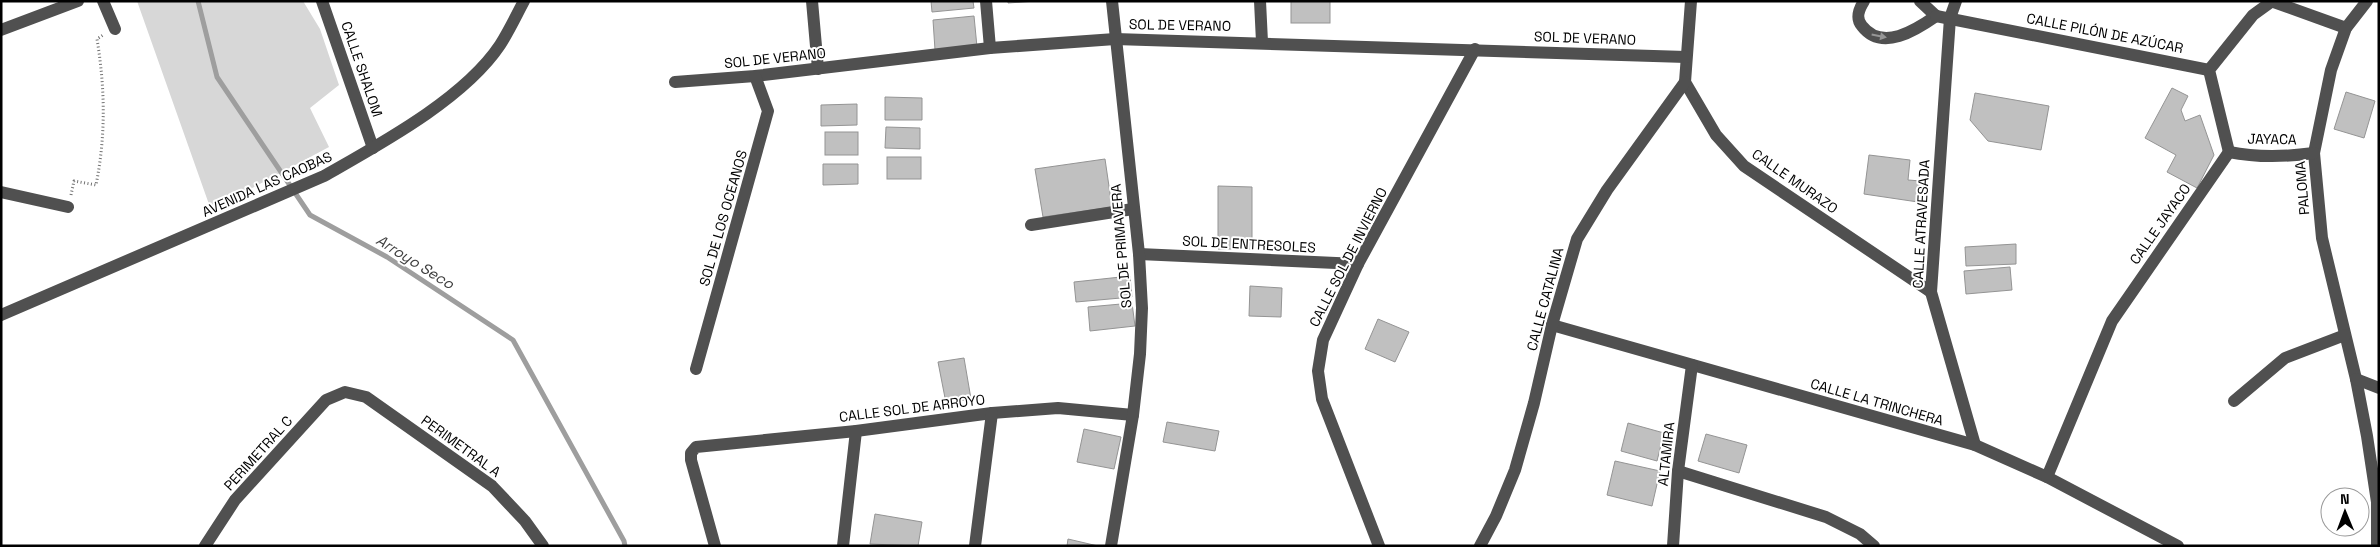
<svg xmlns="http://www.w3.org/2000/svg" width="2380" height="547" viewBox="0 0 2380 547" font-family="'Space Grotesk',sans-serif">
  <rect width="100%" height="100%" fill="#fff"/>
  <polygon fill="#d7d7d7" points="137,1 303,1 320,29 339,85 310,108 329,147 211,210"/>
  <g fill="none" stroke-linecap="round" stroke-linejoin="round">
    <polyline stroke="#9e9e9e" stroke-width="5" points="198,1 217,77 310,215 387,257 513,340 624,541 625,546"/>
  </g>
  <g fill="#c0c0c0" stroke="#949494">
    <polygon points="931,1 973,1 974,8 932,12"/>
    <polygon points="1008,1 1036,1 1008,3"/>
    <rect x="1291" y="1" width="39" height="22"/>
    <polygon points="974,16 977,47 935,50 933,20"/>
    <polygon points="2172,88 2188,96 2181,110 2185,121 2200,115 2214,155 2197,188 2167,172 2176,155 2145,138"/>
    <polygon points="2346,92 2375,101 2364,138 2334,129"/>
    <polygon points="1975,93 2049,106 2041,150 1988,141 1970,120"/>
    <polygon points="885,97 922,98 922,120 885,120"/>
    <polygon points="857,104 857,125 821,126 821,105"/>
    <polygon points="886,127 920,128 920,149 885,148"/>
    <rect x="825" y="132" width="33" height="23"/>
    <polygon points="1869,155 1910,160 1908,180 1921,181 1918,202 1864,194"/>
    <rect x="887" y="157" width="34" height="22"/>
    <polygon points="1105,159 1112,207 1043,217 1035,169"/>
    <polygon points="823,164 858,164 858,184 823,185"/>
    <polygon points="1218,186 1252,187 1252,249 1218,249"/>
    <polygon points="2016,244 2016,264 1966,266 1965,247"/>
    <polygon points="2010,267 2012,290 1966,294 1964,271"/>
    <polygon points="1130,276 1132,297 1076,302 1074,282"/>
    <polygon points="1250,286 1282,288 1281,317 1249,316"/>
    <polygon points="1132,303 1135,326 1090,331 1088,307"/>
    <polygon points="1378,319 1409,332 1395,362 1365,349"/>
    <polygon points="964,358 971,399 946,403 938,362"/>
    <polygon points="1167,422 1219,431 1215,451 1163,442"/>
    <polygon points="1628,423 1664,433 1657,461 1621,451"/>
    <polygon points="1084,429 1121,437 1114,469 1077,462"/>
    <polygon points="1706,434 1747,445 1739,473 1698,461"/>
    <polygon points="1615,461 1660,471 1652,506 1607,495"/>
    <polygon points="875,514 922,522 918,546 870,544"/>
    <polygon points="1068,539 1098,546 1067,546"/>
  </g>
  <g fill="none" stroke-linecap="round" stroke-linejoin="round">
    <path stroke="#727272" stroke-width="3" stroke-dasharray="1 2.5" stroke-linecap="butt" d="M71,195L74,181L96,185C106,135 105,88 97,39L103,35"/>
    <g stroke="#505050" stroke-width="12">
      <polyline points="103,1 115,29"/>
      <polyline points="322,1 373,148"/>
      <polyline points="812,1 818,69"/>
      <polyline points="986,1 990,48"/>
      <polyline points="1260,1 1262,42"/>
      <polyline points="1691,1 1685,82 1716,135 1744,166 1931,292"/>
      <path d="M1864,1C1859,9 1855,18 1862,26C1882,52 1916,30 1936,16"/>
      <polyline points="1920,1 1936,16"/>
      <polyline points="1956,1 1950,18 1931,292 1975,445"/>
      <polyline points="2271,1 2346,28"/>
      <polyline points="2367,1 2346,28 2331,70 2314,153 2322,238 2356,379 2367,436 2377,502 2377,546"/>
      <polyline points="1936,16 2209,70"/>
      <polyline points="1,30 78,1"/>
      <polyline points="675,82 755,76 990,48 1115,39 1686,57"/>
      <polyline points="2229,152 2209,70 2253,15 2271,2"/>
      <path d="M2229,152C2259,158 2285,157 2314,153"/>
      <polyline points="1,192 68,207"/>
      <polyline points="1031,225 1133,209"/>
      <polyline points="1139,254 1358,264"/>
      <path d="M1,315L324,176C380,144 464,99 500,45C509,31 516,16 524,1"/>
      <polyline points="1552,325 1975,445 2047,477 2178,546"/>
      <polyline points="696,369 768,111 755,76"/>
      <polyline points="2356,379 2379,388"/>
      <polyline points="2234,401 2285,358 2345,335"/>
      <polyline points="1678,471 1826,517 1860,534 1874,546"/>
      <polyline points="2047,477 2112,321 2229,152"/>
      <polyline points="205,546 235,500 326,400 345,392 366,397 492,486 525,521 543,546"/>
      <polyline points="715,546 691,460 691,453 696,447 856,431 992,413 1058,408 1133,415"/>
      <polyline points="843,546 856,431"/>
      <polyline points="975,546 992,413"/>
      <polyline points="1111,546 1133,415 1140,354 1142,308 1139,254 1112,1"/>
      <polyline points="1379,546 1322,399 1318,371 1323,340 1358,264 1475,49"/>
      <polyline points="1480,546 1496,516 1515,470 1534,403 1552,325 1577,239 1607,190 1685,82"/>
      <polyline points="1673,546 1678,471 1692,365"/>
    </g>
  </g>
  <defs><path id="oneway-solid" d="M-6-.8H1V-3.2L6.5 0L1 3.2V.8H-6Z" transform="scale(1.25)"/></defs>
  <use fill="#969696" href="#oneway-solid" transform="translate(1879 36) rotate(11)"/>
  <g text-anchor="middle" stroke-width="4" stroke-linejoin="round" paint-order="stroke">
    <g font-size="14" fill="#000" stroke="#fff">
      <text transform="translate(1180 25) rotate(1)" y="5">SOL DE VERANO</text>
      <text transform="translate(2105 33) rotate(11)" y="5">CALLE PILÓN DE AZÚCAR</text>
      <text transform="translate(1585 38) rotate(2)" y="5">SOL DE VERANO</text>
      <text transform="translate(775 58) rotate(-6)" y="5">SOL DE VERANO</text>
      <text transform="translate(362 69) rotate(71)" y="5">CALLE SHALOM</text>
      <text transform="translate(2272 139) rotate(1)" y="5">JAYACA</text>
      <text transform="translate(1795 181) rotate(35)" y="5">CALLE MURAZO</text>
      <text transform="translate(267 184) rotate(-24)" y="5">AVENIDA LAS CAOBAS</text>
      <text transform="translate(2302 188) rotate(-95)" y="5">PALOMA</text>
      <text transform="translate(723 218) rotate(-74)" y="5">SOL DE LOS OCEANOS</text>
      <text transform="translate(1921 224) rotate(-87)" y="5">CALLE ATRAVESADA</text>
      <text transform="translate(2160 224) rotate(-55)" y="5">CALLE JAYACO</text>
      <text transform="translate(1249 244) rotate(3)" y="5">SOL DE ENTRESOLES</text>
      <text transform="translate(1121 246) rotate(-95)" y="5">SOL DE PRIMAVERA</text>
      <text transform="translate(1348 257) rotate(-63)" y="5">CALLE SOL DE INVIERNO</text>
      <text transform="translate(1545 299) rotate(-75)" y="5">CALLE CATALINA</text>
      <text transform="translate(1877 402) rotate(16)" y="5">CALLE LA TRINCHERA</text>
      <text transform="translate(912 408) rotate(-7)" y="5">CALLE SOL DE ARROYO</text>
      <text transform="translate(461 446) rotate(36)" y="5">PERIMETRAL A</text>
      <text transform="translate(258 453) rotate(-48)" y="5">PERIMETRAL C</text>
      <text transform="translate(1666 454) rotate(-84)" y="5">ALTAMIRA</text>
    </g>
    <g font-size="15" font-style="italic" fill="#3f3f3f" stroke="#fff">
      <text transform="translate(415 262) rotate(32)" y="5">Arroyo Seco</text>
    </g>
  </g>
  <rect width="2380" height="547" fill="none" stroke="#000000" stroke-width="5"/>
  <g transform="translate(2345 512) rotate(359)"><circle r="24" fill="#ffffff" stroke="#999999"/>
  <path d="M0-4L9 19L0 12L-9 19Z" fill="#000000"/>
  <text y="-8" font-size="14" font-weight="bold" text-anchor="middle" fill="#000000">N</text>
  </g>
</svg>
